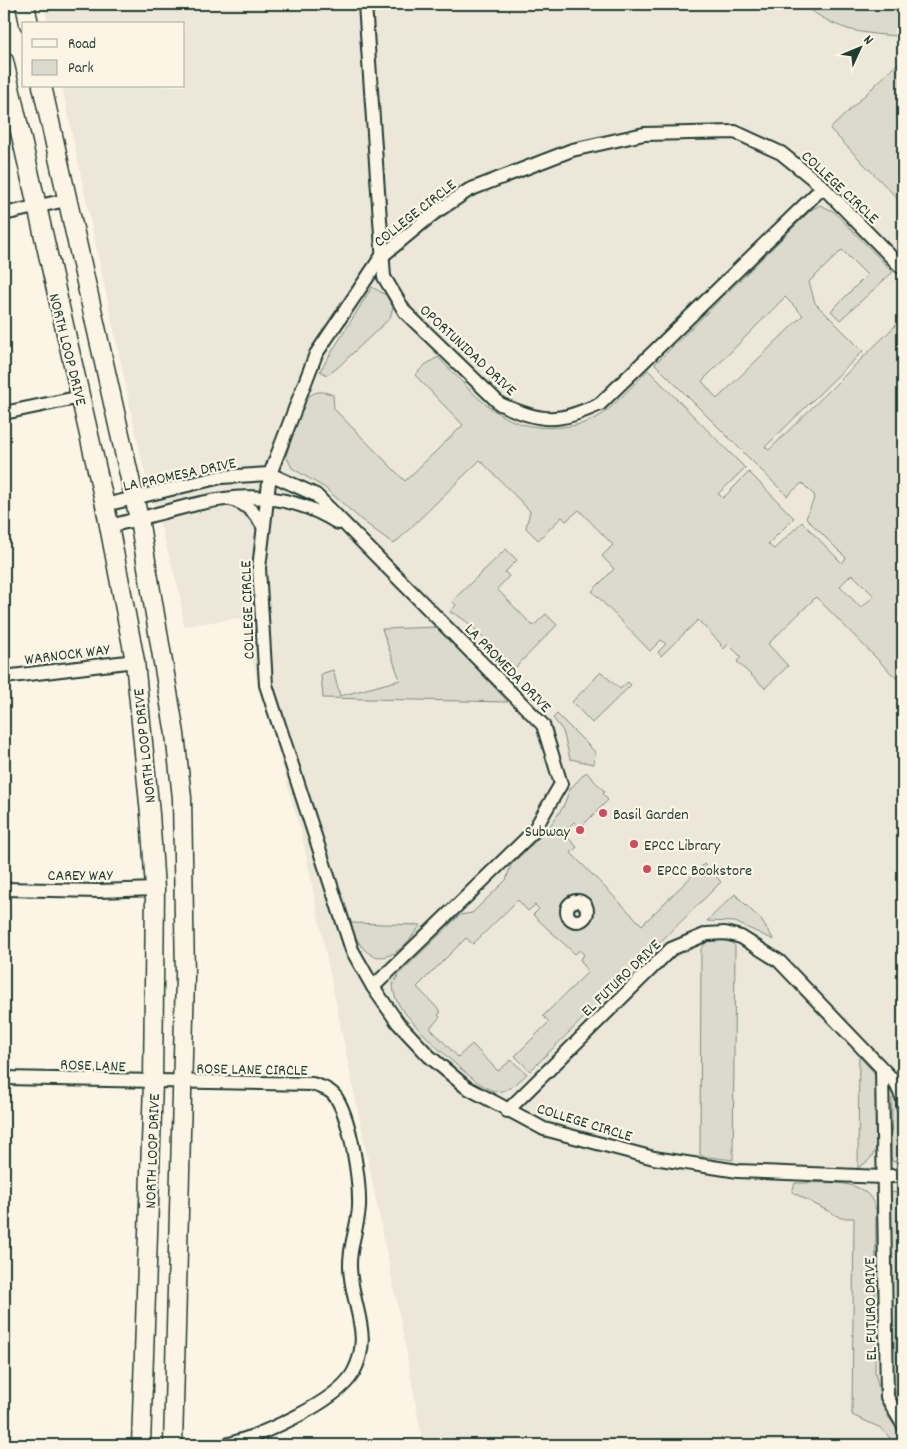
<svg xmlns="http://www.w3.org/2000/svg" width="907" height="1449" viewBox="0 0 907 1449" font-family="Dekko,sans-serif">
  <rect width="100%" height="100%" fill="#fcf5e5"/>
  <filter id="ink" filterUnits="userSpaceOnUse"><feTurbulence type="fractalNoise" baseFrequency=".02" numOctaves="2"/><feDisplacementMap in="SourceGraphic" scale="10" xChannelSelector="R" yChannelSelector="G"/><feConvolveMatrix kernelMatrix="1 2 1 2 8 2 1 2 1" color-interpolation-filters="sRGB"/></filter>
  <g filter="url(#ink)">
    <polygon fill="#ece7d8" points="44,4 903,4 903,1445 423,1445 403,1333 302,836 240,618 184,626 179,590 141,458 62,86 184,86 184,24 48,24"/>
    <g fill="#dcdacc" stroke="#7e8c80" fill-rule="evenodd">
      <path d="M803,4H900L897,36C857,33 835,30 803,4Z"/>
      <polygon points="903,58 903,204 830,129"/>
      <path d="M820,205L833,211L893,272L840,320L831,311L867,275L842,250L809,282L815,303L863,351L765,447L769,450L903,318V681L901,683L816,597L768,644L788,666L765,688L737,662L741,657L728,644L724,649L720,645L721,644L698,620L661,656L658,652L666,644L661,640L650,651L592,591L614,569L602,556L613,545L579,510L566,521L562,517L538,540L526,528L530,511L480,460L394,544L364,522L325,488L292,468L286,456C290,445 302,403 308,397C316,390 324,391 333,395L334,409L405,481L463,425L415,375L425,365L438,357C476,395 501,433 561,427C575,426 590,423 601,415C618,402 633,385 648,370L745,468L718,494L723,498L749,472L794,518L768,544L774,549L802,522L842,563L846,558L806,518L815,496L802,483L787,496L655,364L811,210ZM785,297L803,315L717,399L702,381ZM852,574L874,596L861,608L840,586Z"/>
      <polygon points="372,287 386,295 393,307 390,318 336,369 327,375 320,371"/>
      <path d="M506,549L517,560L505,572L509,576L497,589L533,626L546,614L557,625L514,669C500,668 498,654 490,645C479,633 465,617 450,612L456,605L452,601Z"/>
      <polygon points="438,627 508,702 323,698 321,674 333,670 340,696 400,680 382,629"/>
      <polygon points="601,672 620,689 628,682 631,685 592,723 572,702"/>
      <polygon points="557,714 595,752 594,764 570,759 563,731 553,718"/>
      <path d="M586,772L605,792L603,794L608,800L580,828L574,822L563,833L577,847L571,853L642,925L704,864L721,882L530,1071L515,1056L549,1022L543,1016L588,972L580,959L584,955L580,950L575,954L533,915L539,909L535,905L528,911L518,900L473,944L466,938L417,987L441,1012L438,1015L440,1017L430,1028L458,1057L472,1044L498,1071L511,1060L527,1074C518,1082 507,1094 494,1091C475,1087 407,1021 398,1003C395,998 393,990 393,984L399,974L460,915L472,913L506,880L511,865L548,829L563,807L570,789Z"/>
      <polygon points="735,894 761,920 774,940 735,922 707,921"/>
      <path d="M350,923L421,925C413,935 405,947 394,953C369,967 356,941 350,923Z"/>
      <polygon points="708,940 730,941 735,946 733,1160 700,1156 701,949"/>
      <path d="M859,1056L876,1075L877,1142C875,1156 869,1161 858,1168Z"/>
      <polygon points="892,1098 899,1098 899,1156 895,1162 892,1161 891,1156"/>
      <path d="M795,1183C823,1184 868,1175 876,1210L875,1372L882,1404L889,1418L903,1436V1445H896L881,1428L852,1415L854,1218H841L792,1192Z"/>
      <polygon points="895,1192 898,1194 896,1351 898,1378 903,1397 903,1413 891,1379 889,1351 891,1193"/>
    </g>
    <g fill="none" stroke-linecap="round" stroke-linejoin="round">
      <defs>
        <g id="street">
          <path d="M365,4L384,277L405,312L500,404C544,423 557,423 600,404L823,187"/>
          <polyline points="4,214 66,200"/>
          <polyline points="903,269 823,187 781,153 735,132 644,134 572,150 469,190 433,214 381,257 316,354 270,474 259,568 266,685 352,950 373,987 398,1023 429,1056 466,1087 544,1129 654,1158 738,1171 882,1177 903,1175"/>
          <polyline points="4,413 81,397"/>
          <path d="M231,499C246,504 255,512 263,526"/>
          <polyline points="105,505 221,477 270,474 316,495 543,725 561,784 533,832 373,987"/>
          <path d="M109,526C191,508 259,473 338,523"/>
          <polyline points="4,677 135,661"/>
          <polyline points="4,889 99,891 155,889"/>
          <circle cx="577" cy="911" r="10"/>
          <polyline points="882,1069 887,1397 903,1425"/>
          <path d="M4,1078L312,1084C322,1087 332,1090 337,1099C351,1122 360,1180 359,1207C358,1227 349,1246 350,1267C351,1306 374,1335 353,1373C336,1403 259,1436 226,1445"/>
          <polyline points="507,1111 671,949 707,934 725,933 741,937 779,961 895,1082 903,1099 903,1106"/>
        </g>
        <g id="secondary">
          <polyline points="25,4 29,24"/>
          <polyline points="4,61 105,505 135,661 150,814 155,889 153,1082 141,1445"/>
          <polyline points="42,86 139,519 175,734 182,798 185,977 173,1445"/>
        </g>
      </defs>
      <use href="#street" stroke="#1f3d34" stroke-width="16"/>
      <use href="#secondary" stroke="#1f3d34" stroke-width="21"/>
      <use href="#street" stroke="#fcf5e5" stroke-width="12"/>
      <use href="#secondary" stroke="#fcf5e5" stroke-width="18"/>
    </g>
  </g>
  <g fill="#d1495b" stroke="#fcf5e5" stroke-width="2">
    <circle cx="603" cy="813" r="5"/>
    <circle cx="580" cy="830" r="5"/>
    <circle cx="634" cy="844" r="5"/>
    <circle cx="647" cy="869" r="5"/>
  </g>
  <g text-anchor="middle" stroke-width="4.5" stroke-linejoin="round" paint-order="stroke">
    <g font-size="16" fill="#1f3d34" stroke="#fcf5e5">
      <text transform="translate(841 186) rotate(43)" y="6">COLLEGE CIRCLE</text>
      <text transform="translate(414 212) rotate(-38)" y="6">COLLEGE CIRCLE</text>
      <text transform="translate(69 349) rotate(76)" y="6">NORTH LOOP DRIVE</text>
      <text transform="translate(469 349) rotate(43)" y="6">OPORTUNIDAD DRIVE</text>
      <text transform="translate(179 473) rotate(-12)" y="6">LA PROMESA DRIVE</text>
      <text transform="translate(246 610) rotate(-92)" y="6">COLLEGE CIRCLE</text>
      <text transform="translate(67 653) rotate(-7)" y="6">WARNOCK WAY</text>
      <text transform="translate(509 667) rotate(46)" y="6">LA PROMEDA DRIVE</text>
      <text transform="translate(143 746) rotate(-96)" y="6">NORTH LOOP DRIVE</text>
      <text x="80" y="880">CAREY WAY</text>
      <text transform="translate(620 977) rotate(-44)" y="6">EL FUTURO DRIVE</text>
      <text transform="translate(93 1064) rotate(2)" y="6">ROSE LANE</text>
      <text transform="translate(252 1068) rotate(1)" y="6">ROSE LANE CIRCLE</text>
      <text transform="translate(585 1121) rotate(17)" y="6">COLLEGE CIRCLE</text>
      <text transform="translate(151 1151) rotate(-88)" y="6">NORTH LOOP DRIVE</text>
      <text transform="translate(869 1309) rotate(-91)" y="6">EL FUTURO DRIVE</text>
    </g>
    <g font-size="16" fill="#1f3d34" stroke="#fcf5e5" text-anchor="start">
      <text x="613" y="819">Basil Garden</text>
      <text x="570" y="836" text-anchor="end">Subway</text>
      <text x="644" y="850">EPCC Library</text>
      <text x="657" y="875">EPCC Bookstore</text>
    </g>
  </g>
  <rect width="907" height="1449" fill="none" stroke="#fcf5e5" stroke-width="20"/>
  <rect x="10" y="10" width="887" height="1429" fill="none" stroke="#1f3d34" stroke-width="2" filter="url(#ink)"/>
  <rect x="22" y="22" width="162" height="65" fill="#fcf5e5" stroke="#a4ab9e"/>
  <rect x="32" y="39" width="25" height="8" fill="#fcf5e5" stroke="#a4ab9e"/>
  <text x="68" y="48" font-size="15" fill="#1f3d34">Road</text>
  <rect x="32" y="60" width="25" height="15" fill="#dcdacc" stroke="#a4ab9e"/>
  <text x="68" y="72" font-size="15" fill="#1f3d34">Park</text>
  <g transform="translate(860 48) rotate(46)" stroke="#fcf5e5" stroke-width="4" paint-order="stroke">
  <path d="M0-4L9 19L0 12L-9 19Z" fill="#1f3d34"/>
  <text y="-8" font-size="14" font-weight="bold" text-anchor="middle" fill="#1f3d34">N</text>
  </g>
</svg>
